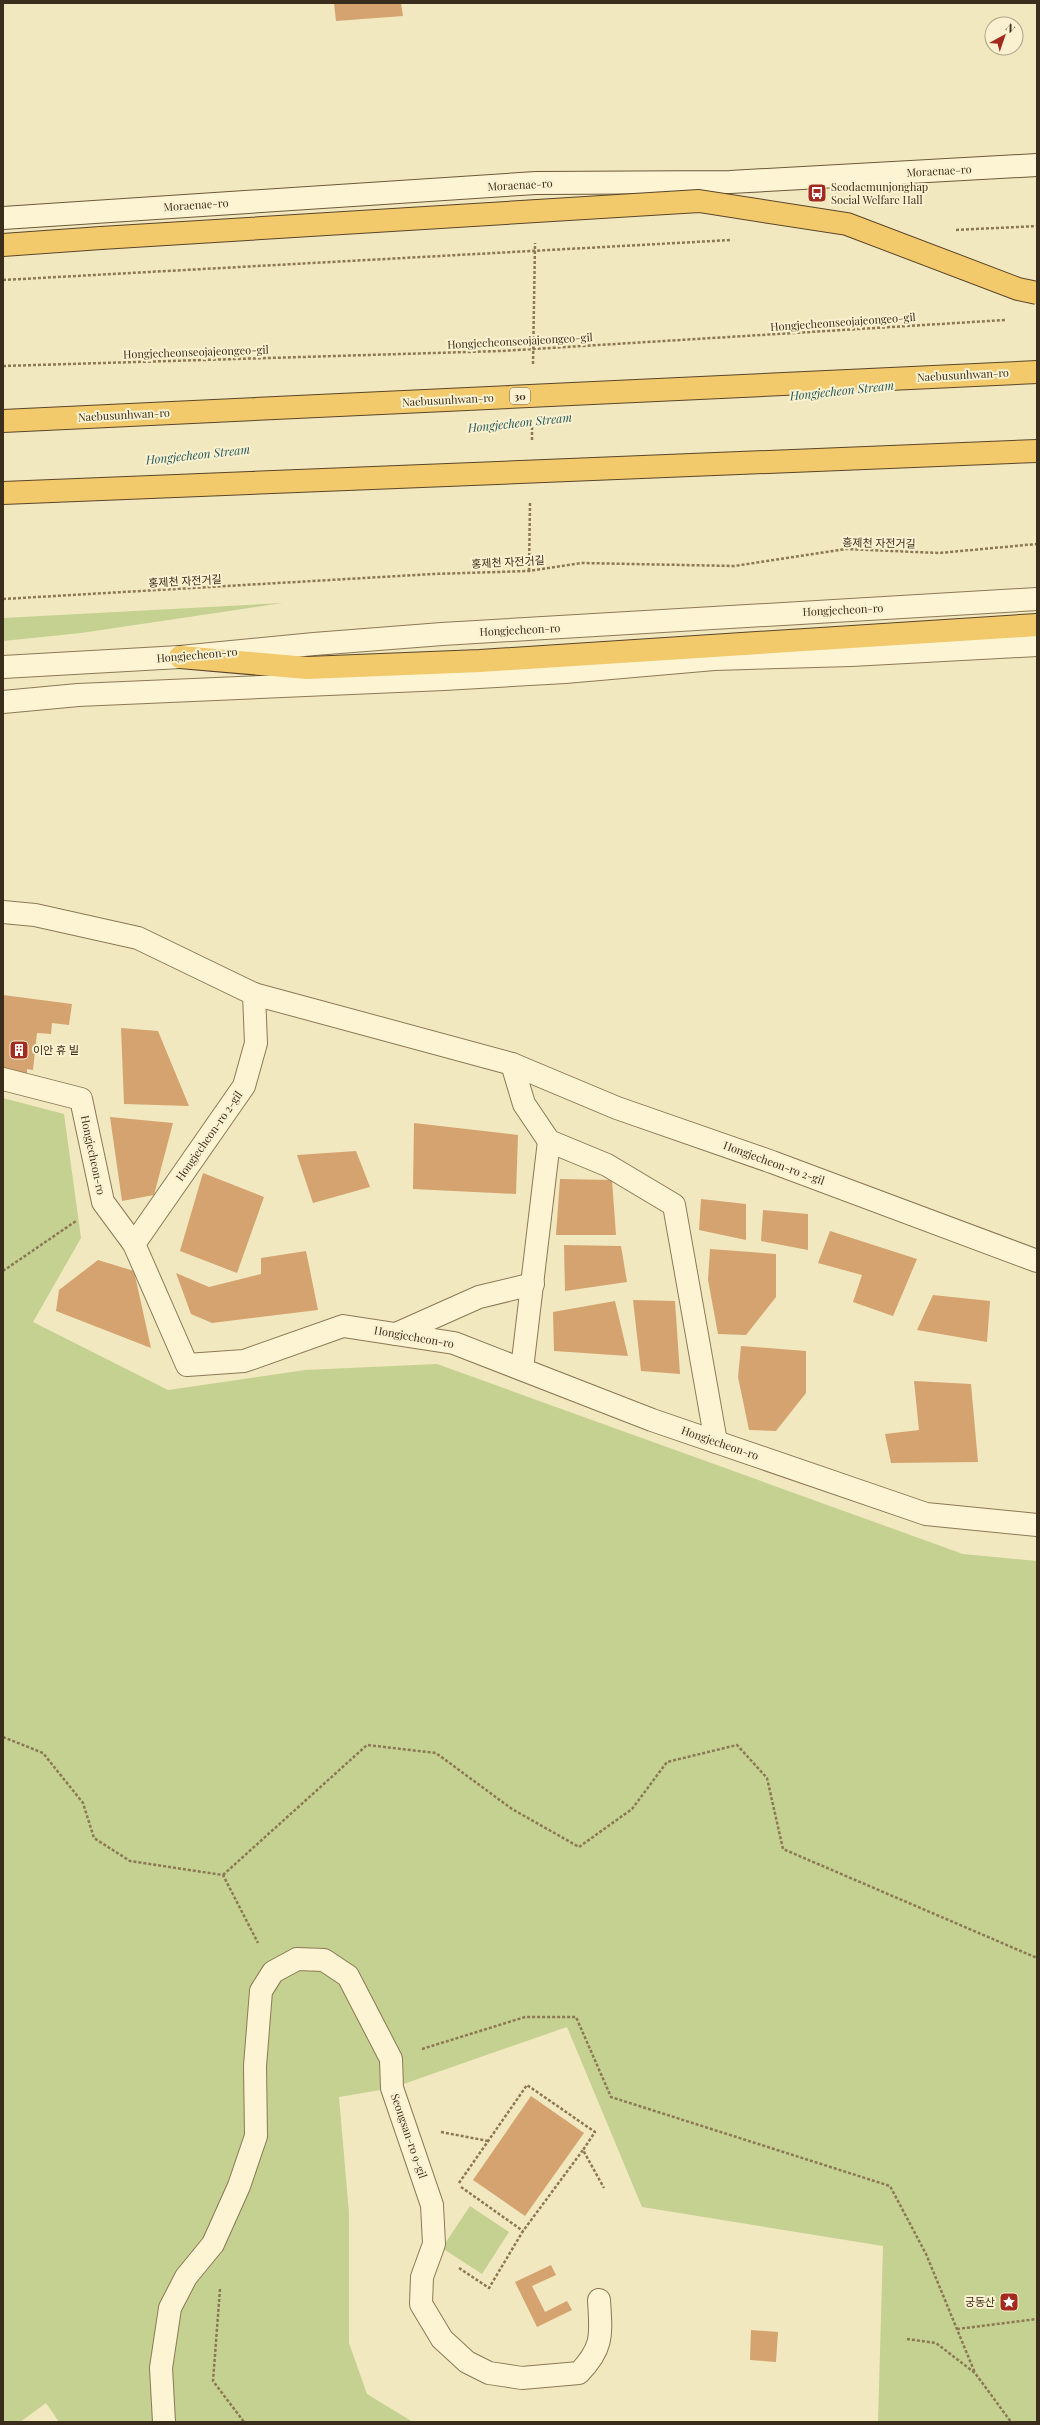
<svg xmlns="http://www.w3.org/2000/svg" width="1040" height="2425" viewBox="0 0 1040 2425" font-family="'Playfair Display','Noto Sans KR',serif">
  <rect width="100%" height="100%" fill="#f2e8bf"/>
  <g fill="#c4d191">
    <polygon points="283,603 81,633 3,641 3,618"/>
    <polygon points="3,1098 64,1114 81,1238 33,1322 168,1390 305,1370 437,1364 963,1554 1037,1561 1037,2422 878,2422 883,2246 642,2207 567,2027 392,2088 339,2097 349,2213 349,2343 367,2394 413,2422 59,2422 46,2403 20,2422 3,2422"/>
    <polygon points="470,2206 509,2232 482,2274 442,2248"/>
  </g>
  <polygon fill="#f2e8bf" points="1037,343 1037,453 523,483 45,526 3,526 3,403 526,385"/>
  <g fill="#d4a370">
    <polygon points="334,3 401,3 403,16 336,21"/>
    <polygon points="3,995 72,1004 69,1025 52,1023 51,1034 37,1033 33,1070 27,1069 27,1074 3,1071"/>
    <polygon points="121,1028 158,1031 189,1106 124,1104"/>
    <polygon points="110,1117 173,1123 154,1195 122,1201"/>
    <polygon points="414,1123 518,1135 516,1194 413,1189"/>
    <polygon points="356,1151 370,1187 313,1203 297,1155"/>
    <polygon points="203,1173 264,1197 237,1273 180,1251"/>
    <polygon points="560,1179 612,1180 616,1235 556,1235"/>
    <polygon points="701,1199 746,1204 746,1240 699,1230"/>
    <polygon points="763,1210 808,1214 808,1250 761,1241"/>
    <polygon points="830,1231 917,1259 893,1316 853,1302 862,1275 818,1263"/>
    <polygon points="564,1245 621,1246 627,1282 565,1291"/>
    <polygon points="710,1249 776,1254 776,1297 746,1335 718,1334 708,1280"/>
    <polygon points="306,1251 318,1310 212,1323 191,1314 176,1273 209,1287 261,1274 261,1258"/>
    <polygon points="98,1260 134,1271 151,1348 56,1311 59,1290"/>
    <polygon points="933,1295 990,1301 987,1342 917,1330"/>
    <polygon points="633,1300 675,1301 680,1374 641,1371"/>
    <polygon points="615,1301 628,1356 554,1351 553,1312"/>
    <polygon points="741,1346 806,1351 806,1393 776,1431 749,1430 738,1377"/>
    <polygon points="914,1381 971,1384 978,1462 891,1463 885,1434 919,1430"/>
    <polygon points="531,2096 584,2133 525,2216 473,2180"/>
    <polygon points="551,2265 556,2275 532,2286 545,2312 567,2301 572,2310 537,2327 515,2282"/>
    <polygon points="751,2330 778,2332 776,2362 750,2360"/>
  </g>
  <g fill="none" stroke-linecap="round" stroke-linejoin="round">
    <defs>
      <path id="service" d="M164,2422L161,2368L170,2308L186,2277L213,2244L239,2186L256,2136L255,2066L261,1991L273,1972L297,1959L324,1960L348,1976L391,2059L392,2088L432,2205L434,2244L422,2277L421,2304L442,2339L467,2362L489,2373L522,2378L579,2373C604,2347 601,2334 599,2300"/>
      <g id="minor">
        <polyline points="3,702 78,695 444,679 565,672 714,659 851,655 1037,645"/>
        <polyline points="3,912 35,915 138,938 254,994 512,1064 617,1108 772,1162 1037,1261"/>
        <polyline points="512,1064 524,1104 549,1141 607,1165 674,1205 716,1442"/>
        <polyline points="3,1079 81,1099 103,1202 134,1244 187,1365 244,1361 343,1326 454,1343 652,1420 926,1514 1037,1525"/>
        <polyline points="134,1244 244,1086 256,1043 254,994"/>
        <polyline points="396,1334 479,1297 533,1284"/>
        <polyline points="522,1369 549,1141"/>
      </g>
      <polyline id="tertiary" points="3,667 180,657 314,644 442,634 1037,599"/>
      <polyline id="secondary" points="3,218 536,183 730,182 1037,165"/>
      <g id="trunk">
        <polyline points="3,245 101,238"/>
        <polyline points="180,657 307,668 480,661 1037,625"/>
      </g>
    </defs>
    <use href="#service" stroke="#8d7855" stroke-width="24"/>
    <use href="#minor" stroke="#8d7855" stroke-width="24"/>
    <use href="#tertiary" stroke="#8d7855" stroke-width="24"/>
    <use href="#secondary" stroke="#6e5938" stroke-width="24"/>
    <use href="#trunk" stroke="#5a452a" stroke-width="24"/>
    <g stroke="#8d7855" stroke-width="2.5" stroke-dasharray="3 2" stroke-linecap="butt">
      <polyline points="956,230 1037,226"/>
      <polyline points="3,280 731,240"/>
      <polyline points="3,366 501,351 1005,320"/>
      <polyline points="3,599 433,574 529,571 581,563 734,566 846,549 939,553 1037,544"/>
      <polyline points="3,1271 76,1221"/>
      <polyline points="3,1737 43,1753 83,1803 94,1838 130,1861 223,1875 258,1943"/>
      <polyline points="223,1875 367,1745 436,1753 512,1809 579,1847 632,1809 667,1762 737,1745 767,1778 783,1849 1037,1958"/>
      <polyline points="422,2049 525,2017 576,2017 611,2097 890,2186 926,2254 975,2373"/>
      <polyline points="441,2132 488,2141"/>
      <polyline points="459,2183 527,2085 595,2132 583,2150"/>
      <polyline points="461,2187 523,2231"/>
      <polyline points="459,2268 489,2288 523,2231 583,2150 604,2188"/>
      <polyline points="220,2289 213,2381 244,2422"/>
      <polyline points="957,2329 1037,2319"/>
      <polyline points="907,2339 936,2343 975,2373 1011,2422"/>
    </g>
    <use href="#service" stroke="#fcf4d3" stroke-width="22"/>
    <use href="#minor" stroke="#fcf4d3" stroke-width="22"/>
    <use href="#tertiary" stroke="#fcf4d3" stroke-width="22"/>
    <use href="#secondary" stroke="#fcf4d3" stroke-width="22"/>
    <use href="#trunk" stroke="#f2ca6c" stroke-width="22"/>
    <defs>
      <g id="trunk-bridge">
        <polyline points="101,238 699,201 847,224 1018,289 1037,293"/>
        <polyline points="3,421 1037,372"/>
        <polyline points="3,493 1037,451"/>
      </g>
    </defs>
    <use href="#trunk-bridge" stroke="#5a452a" stroke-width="24" stroke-linecap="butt"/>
    <g stroke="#8d7855" stroke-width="2.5" stroke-dasharray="3 2" stroke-linecap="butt">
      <polyline points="533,364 535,243"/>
      <polyline points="532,440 532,427"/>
      <polyline points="529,571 530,503"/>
    </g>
    <use href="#trunk-bridge" stroke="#f2ca6c" stroke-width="22"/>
  </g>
  <defs>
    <symbol id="bus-square" viewBox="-11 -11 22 22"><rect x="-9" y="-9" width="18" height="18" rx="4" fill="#a22a1f" stroke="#f9f1cf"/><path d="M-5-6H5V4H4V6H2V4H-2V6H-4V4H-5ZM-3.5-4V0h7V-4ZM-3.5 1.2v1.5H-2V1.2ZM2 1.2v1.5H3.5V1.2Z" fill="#fff"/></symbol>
    <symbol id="building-square" viewBox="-11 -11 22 22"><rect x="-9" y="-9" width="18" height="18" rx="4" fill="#a22a1f" stroke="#f9f1cf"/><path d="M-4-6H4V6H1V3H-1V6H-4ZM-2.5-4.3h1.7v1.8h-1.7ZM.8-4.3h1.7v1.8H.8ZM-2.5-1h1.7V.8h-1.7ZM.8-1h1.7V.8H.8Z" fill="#fff"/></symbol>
    <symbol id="sight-square" viewBox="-11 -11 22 22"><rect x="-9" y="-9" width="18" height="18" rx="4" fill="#a22a1f" stroke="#f9f1cf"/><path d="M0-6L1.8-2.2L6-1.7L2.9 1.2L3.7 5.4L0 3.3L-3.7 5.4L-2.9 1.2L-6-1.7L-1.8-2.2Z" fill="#fff"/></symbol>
  </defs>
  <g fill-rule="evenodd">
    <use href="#bus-square" x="806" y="182" width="22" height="22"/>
    <use href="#building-square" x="8" y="1039" width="22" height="22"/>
    <use href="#sight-square" x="998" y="2291" width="22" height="22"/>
  </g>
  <g text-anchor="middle" stroke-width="4" stroke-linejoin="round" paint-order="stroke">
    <rect fill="#f9f1cf" stroke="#746851" stroke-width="1" x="510" y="388" width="20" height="16" rx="3"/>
    <g font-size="10" font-weight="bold" fill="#3b2d1b">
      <text x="520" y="400">30</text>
    </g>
    <g font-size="11" fill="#3b2d1b" stroke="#f9f1cf">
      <text transform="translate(939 171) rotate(-3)" y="4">Moraenae-ro</text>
      <text transform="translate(520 185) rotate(-3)" y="4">Moraenae-ro</text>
      <text transform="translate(196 205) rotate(-4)" y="4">Moraenae-ro</text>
      <text transform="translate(843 322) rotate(-4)" y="4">Hongjecheonseojajeongeo-gil</text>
      <text transform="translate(520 341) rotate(-3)" y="4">Hongjecheonseojajeongeo-gil</text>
      <text transform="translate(196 352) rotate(-2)" y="4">Hongjecheonseojajeongeo-gil</text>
      <text transform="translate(963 375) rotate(-3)" y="4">Naebusunhwan-ro</text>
      <text transform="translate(448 400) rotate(-3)" y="4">Naebusunhwan-ro</text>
      <text transform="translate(124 415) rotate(-3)" y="4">Naebusunhwan-ro</text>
      <text transform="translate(879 543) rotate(1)" y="4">홍제천 자전거길</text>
      <text transform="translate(508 562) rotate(-3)" y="4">홍제천 자전거길</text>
      <text transform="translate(185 581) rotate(-3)" y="4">홍제천 자전거길</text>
      <text transform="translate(843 610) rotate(-3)" y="4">Hongjecheon-ro</text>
      <text transform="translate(520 630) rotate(-3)" y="4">Hongjecheon-ro</text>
      <text transform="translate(197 655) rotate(-5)" y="4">Hongjecheon-ro</text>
      <text transform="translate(209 1136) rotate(-55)" y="4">Hongjecheon-ro 2-gil</text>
      <text transform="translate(93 1155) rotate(78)" y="4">Hongjecheon-ro</text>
      <text transform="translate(774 1163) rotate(20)" y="4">Hongjecheon-ro 2-gil</text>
      <text transform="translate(414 1337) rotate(10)" y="4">Hongjecheon-ro</text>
      <text transform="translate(720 1443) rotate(19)" y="4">Hongjecheon-ro</text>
      <text transform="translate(409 2136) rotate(71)" y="4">Seongsan-ro 9-gil</text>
    </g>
    <g font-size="11" fill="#3b2d1b" stroke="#f9f1cf" text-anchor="start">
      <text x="831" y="191">Seodaemunjonghap<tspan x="831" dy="13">Social Welfare Hall</tspan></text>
      <text x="33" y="1054">이안 휴 빌</text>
      <text x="995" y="2306" text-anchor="end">궁동산</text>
    </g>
    <g font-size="12" font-style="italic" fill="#295a5c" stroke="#f9f1cf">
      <text transform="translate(842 391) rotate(-6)" y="4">Hongjecheon Stream</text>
      <text transform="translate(520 423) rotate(-6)" y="4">Hongjecheon Stream</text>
      <text transform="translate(198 455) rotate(-6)" y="4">Hongjecheon Stream</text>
    </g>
  </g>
  <rect width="1040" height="2425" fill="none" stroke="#3b2d1b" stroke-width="8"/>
  <g transform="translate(1004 36) rotate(40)"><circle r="19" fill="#f9f1cf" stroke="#ada387"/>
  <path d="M0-3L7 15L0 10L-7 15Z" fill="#a22a1f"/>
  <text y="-6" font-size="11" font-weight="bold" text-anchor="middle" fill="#3b2d1b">N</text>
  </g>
</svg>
